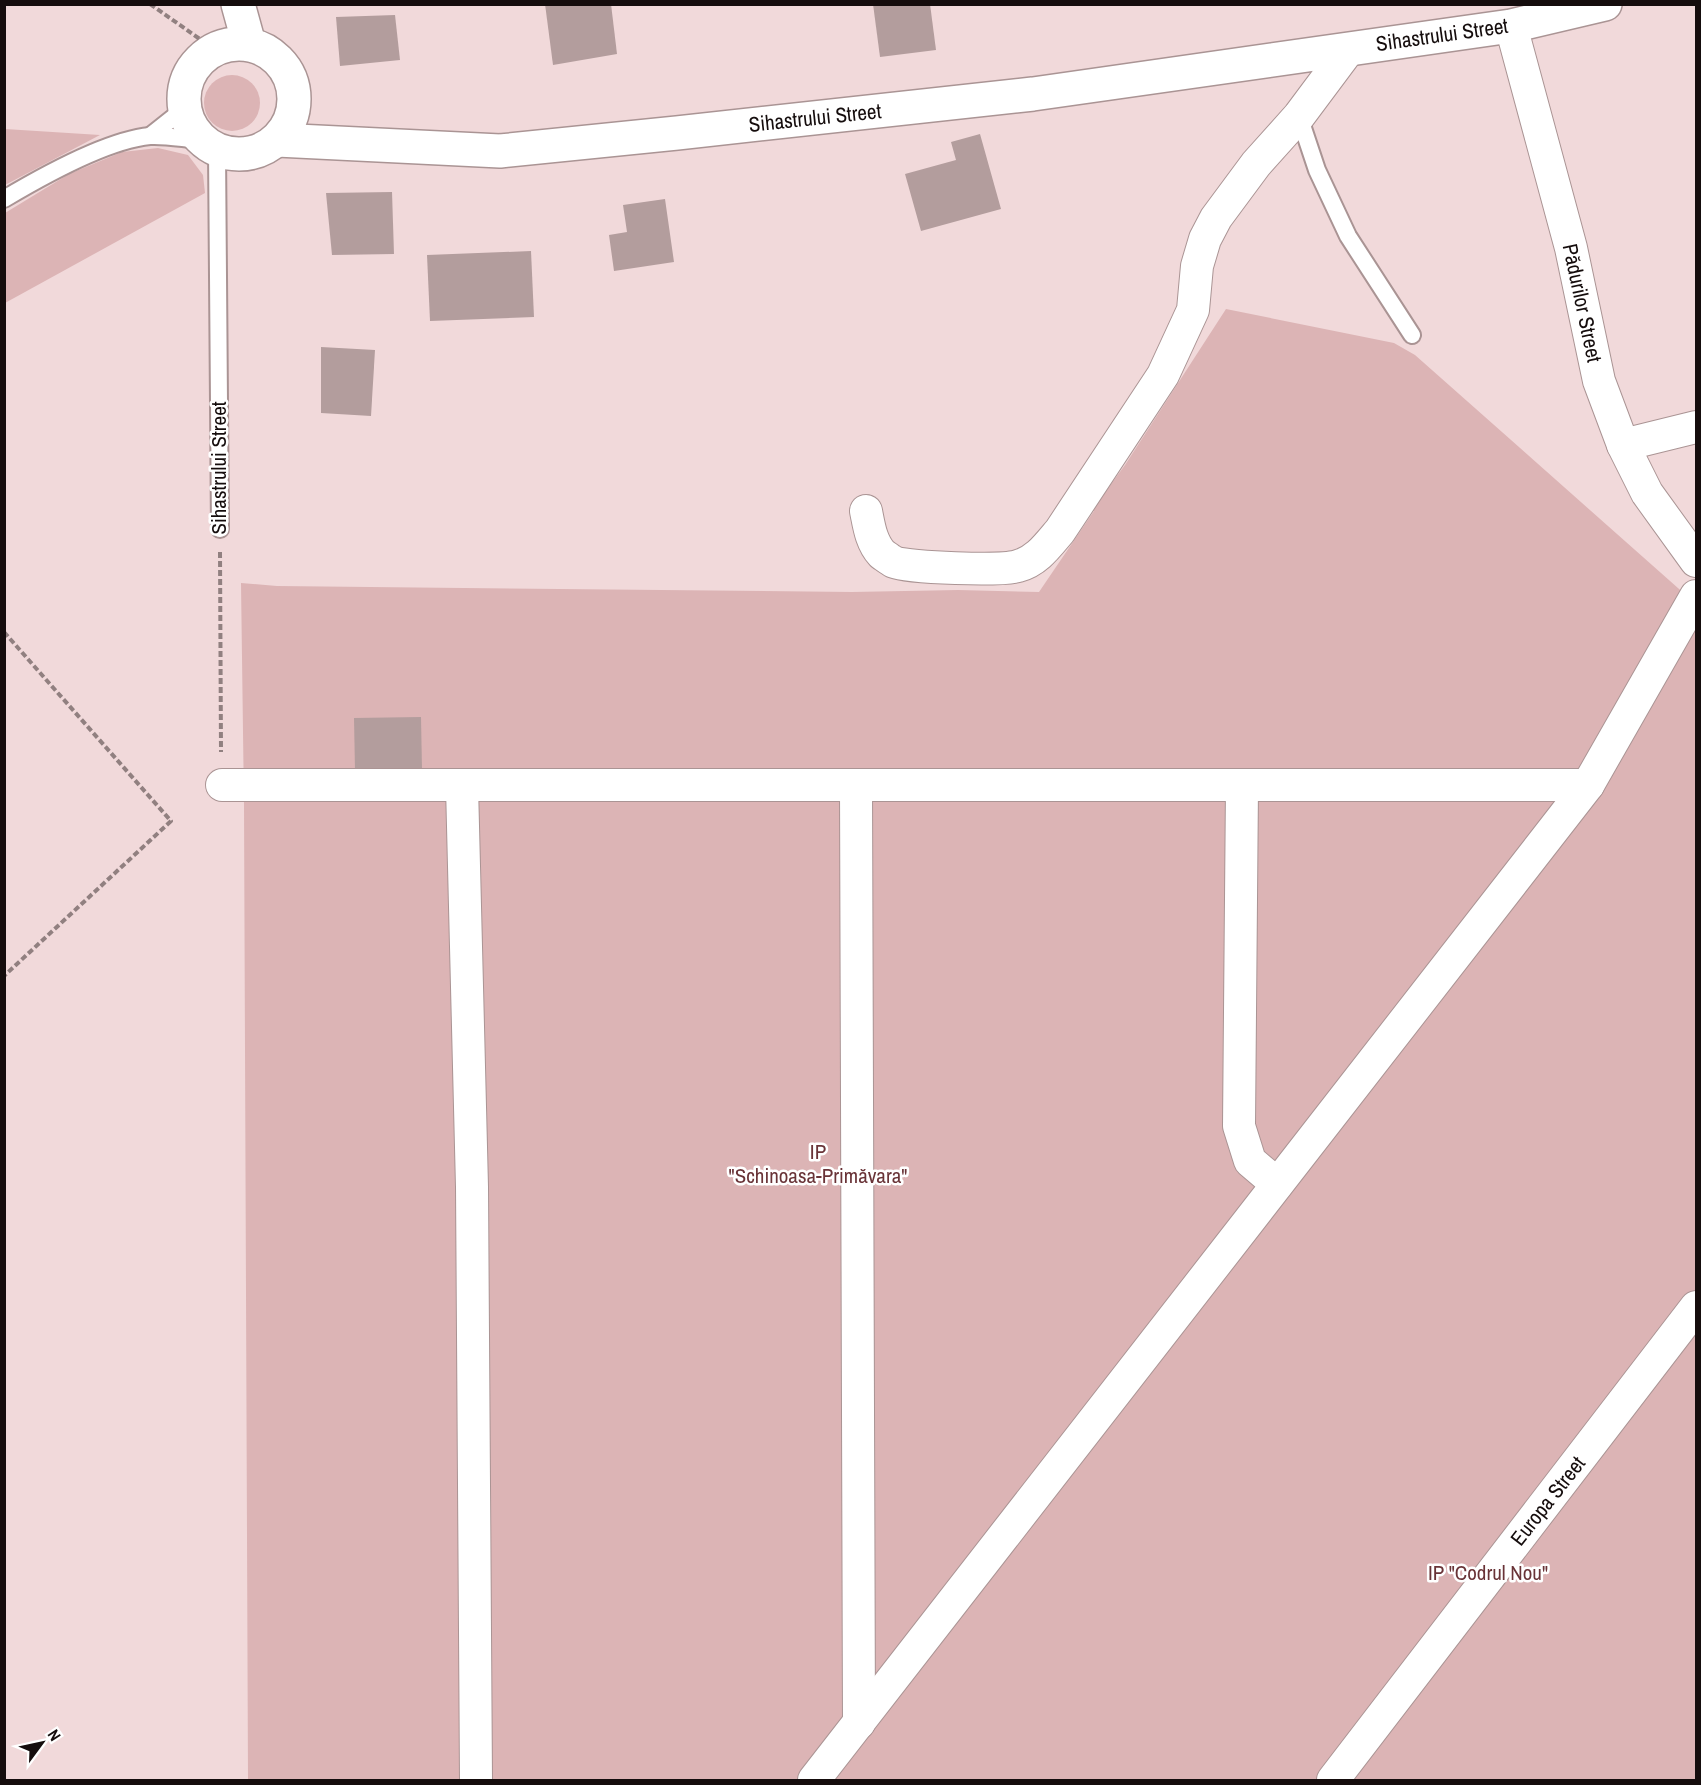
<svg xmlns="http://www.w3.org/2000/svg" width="1701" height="1785" viewBox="0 0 1701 1785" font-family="'Archivo Narrow',sans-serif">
  <rect width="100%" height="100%" fill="#f1d9da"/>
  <g fill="#dcb4b5">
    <circle cx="232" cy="103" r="28"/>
    <polygon points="5,129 100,135 5,185"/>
    <polygon points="158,148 188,155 203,175 205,193 5,303 5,213 69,174 122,152"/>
    <polygon points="1226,309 1394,343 1415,355 1696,604 1696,1780 248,1780 244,805 241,583 277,586 852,592 958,590 1039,592 1094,511 1092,510 1125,465"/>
  </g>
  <g fill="#b39d9d">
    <polygon points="545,4 611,4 617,54 553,65"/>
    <polygon points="873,4 930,4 936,50 880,57"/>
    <polygon points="395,15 400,60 340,66 336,17"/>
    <polygon points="980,134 1001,209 921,231 905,174 956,160 951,142"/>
    <polygon points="392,192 394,254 332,255 326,193"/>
    <polygon points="665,199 674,262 614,271 609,235 627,232 623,205"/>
    <polygon points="531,251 534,317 430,321 427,255"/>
    <polygon points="321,347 375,350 371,416 321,413"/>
    <polygon points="421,717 422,769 355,770 354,718"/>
  </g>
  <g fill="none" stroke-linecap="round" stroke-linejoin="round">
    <defs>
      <g id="service">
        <polyline points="1299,116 1317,170 1348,236 1412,335"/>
        <polyline points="150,136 184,109"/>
        <polyline points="217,150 220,529"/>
        <path d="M4,199C41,177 108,140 150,136C166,135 185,139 201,140"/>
      </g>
      <g id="minor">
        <polyline points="1511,26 1571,248 1599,381 1623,445 1647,493 1696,561"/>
        <polyline points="1623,445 1696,427"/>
        <path d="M866,511C869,526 871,542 882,554C885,556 890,560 894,562C909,568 1002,571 1018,566C1037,561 1048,545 1060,531L1163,375L1193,310L1197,266L1205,239L1216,218L1256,164L1299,116L1349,49"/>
        <polyline points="222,785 1588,785"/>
        <polyline points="462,786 472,1187 476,1780"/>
        <polyline points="856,786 859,1723"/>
        <polyline points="1242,786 1239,1126 1250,1161 1277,1184"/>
        <polyline points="814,1780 1588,785 1696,596"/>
        <polyline points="1333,1780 1696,1307"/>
      </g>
      <g id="tertiary">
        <polyline points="238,4 249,44"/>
        <circle cx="239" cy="99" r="55"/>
        <polyline points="277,140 500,151 677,133 1033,94 1511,26 1605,4"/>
      </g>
    </defs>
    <use href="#service" stroke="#aa9494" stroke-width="20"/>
    <use href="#minor" stroke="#aa9494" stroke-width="34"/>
    <use href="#tertiary" stroke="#aa9494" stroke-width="36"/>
    <g stroke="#918080" stroke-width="4" stroke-dasharray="6 3" stroke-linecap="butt">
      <polyline points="150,4 214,49"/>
      <polyline points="220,552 221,752"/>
      <polyline points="4,632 171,821 4,976"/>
    </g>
    <use href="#service" stroke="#fff" stroke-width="16"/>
    <use href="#minor" stroke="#fff" stroke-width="32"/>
    <use href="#tertiary" stroke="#fff" stroke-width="33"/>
  </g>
  <g text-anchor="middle" stroke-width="5" stroke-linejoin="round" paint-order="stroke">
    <g font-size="21" fill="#150d0d" stroke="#fff">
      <text transform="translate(1442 35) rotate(-8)" y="7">Sihastrului Street</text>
      <text transform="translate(815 118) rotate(-6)" y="7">Sihastrului Street</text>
      <text transform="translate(1582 303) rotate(78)" y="7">Pădurilor Street</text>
      <text transform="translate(219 468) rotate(-90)" y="7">Sihastrului Street</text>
      <text transform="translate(1548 1501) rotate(-52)" y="7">Europa Street</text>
    </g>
    <g font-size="21" fill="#693337" stroke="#fff">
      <text x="818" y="1159">IP<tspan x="818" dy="24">"Schinoasa-Primăvara"</tspan></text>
      <text x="1488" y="1580">IP "Codrul Nou"</text>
    </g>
  </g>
  <rect width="1701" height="1785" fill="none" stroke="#150d0d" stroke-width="12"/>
  <g transform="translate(42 1743) rotate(57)" stroke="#ffffff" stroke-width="4.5" paint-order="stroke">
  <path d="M0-4.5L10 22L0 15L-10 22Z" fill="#150d0d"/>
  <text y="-9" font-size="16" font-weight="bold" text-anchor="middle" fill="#150d0d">N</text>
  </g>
</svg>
